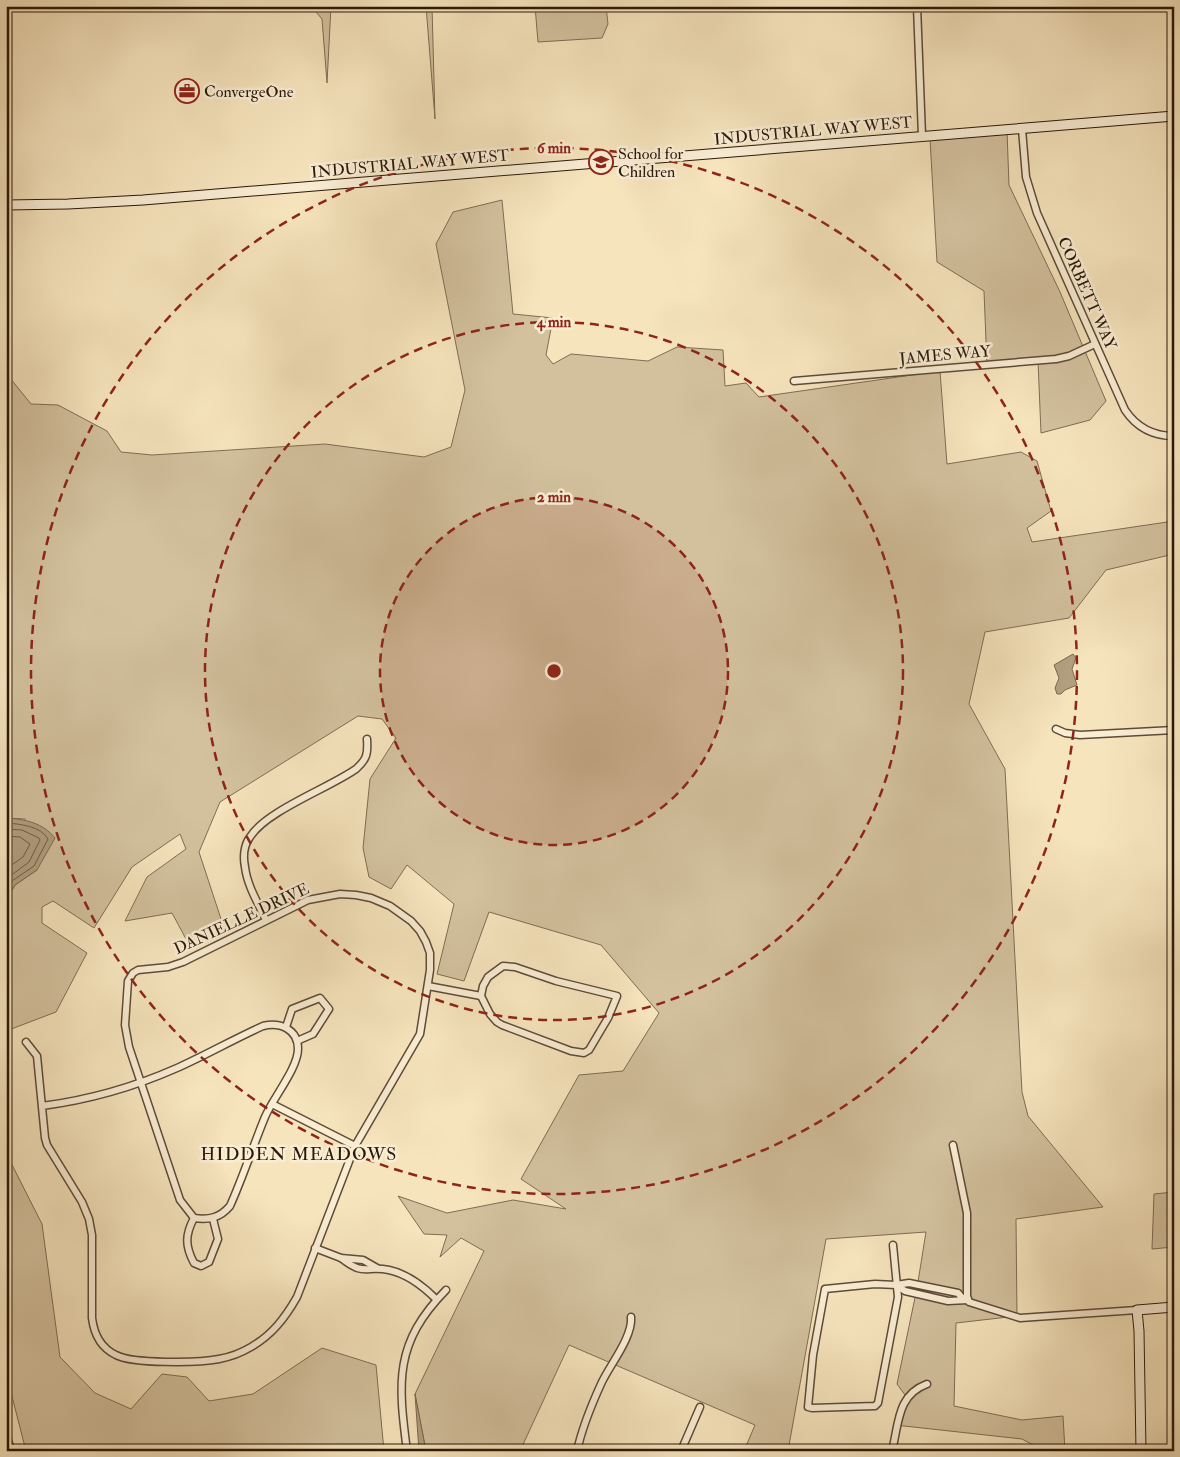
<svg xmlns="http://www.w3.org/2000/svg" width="1180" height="1457" viewBox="0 0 1180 1457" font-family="'IM FELL Double Pica',serif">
  <rect width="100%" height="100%" fill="#f6e4bd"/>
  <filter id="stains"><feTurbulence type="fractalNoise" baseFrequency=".004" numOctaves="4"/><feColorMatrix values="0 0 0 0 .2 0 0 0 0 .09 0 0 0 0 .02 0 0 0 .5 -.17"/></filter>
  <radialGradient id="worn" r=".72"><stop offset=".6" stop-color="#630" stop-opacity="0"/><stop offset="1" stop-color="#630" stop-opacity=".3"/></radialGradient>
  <g fill="#d3c19e" stroke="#7f6d54">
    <polygon points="311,6 331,6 327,83 322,19"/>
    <polygon points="426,6 432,6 435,119"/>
    <polygon points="535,6 606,6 608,24 602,38 538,42"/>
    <polygon points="1007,131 1009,185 1060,292 1106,401 1090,420 1041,433 1038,361 987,366 984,291 937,262 930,139"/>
    <polygon points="502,200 513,314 553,318 546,355 553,364 571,354 648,361 677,347 723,350 725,386 746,383 759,397 940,371 947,464 1021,452 1037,461 1051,511 1027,528 1032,542 1174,521 1174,554 1106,570 1069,618 985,632 969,704 1005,769 1022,1092 1028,1116 1103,1207 1016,1219 1017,1316 956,1323 954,1406 1022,1420 1063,1416 1065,1451 1038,1451 1035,1446 1022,1439 895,1425 905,1395 897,1384 917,1288 926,1232 826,1239 788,1451 744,1451 755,1425 569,1345 520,1451 426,1451 415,1394 484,1251 461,1238 440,1257 447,1235 424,1234 398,1196 447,1213 513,1200 566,1209 521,1179 579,1075 623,1071 659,1013 601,945 489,912 464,981 437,974 454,904 407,865 391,889 369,877 363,848 370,779 396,738 382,719 358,716 220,802 199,852 222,922 186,939 172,913 125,921 147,877 186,849 180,834 132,867 94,928 53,901 42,907 42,923 87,953 56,1012 6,1031 6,901 15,885 37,870 25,819 6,818 6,373 31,404 58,405 107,431 121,452 152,455 325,444 424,457 451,447 465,390 436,244 453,212"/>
    <polygon points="6,1153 42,1224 60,1357 95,1393 131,1409 162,1374 187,1377 209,1401 253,1394 322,1348 376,1365 384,1451 26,1451 6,1373"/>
    <polygon points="1174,1192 1174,1247 1152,1249 1154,1194"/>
  </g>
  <g fill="#b19f80" stroke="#7b6950">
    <polygon points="1073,654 1076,658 1072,669 1077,685 1065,690 1061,694 1057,694 1055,688 1059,678 1054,665"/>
    <path d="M6,818C25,819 43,823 55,838L37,870L15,885L6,901Z"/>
    <polygon points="415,1394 426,1451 419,1451"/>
  </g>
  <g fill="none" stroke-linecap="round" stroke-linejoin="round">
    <g stroke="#6e5c44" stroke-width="1">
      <path d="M6,823C20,824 41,826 48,839L34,866L12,881L6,891"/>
      <polyline points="6,829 22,830 39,838 40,840 29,862 6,879"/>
      <polyline points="6,836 20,837 30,844 23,857 6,869"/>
    </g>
    <defs>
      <g id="street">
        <polyline points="917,6 922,136"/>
        <path d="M1022,129L1026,177L1037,213L1125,410C1137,428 1153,436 1174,436"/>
        <polyline points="794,381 1056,359 1069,356 1095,344"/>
        <polyline points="1056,729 1065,733 1080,735 1174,730"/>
        <path d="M266,920C258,903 247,885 245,867C243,857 244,845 250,837C266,811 329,788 356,769C367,759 368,754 367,739"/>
        <polygon points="503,966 515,967 556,981 617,996 608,1018 589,1050 584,1053 571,1051 502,1025 497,1022 490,1014 481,996 483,986 488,977"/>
        <polyline points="428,986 481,996"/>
        <polyline points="286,1027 292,1009 320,998 329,1009 313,1034 297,1041"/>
        <path d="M26,1042L37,1056L45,1138L47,1145L82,1202L89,1219L92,1235V1318C94,1334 101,1348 116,1355C132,1364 199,1363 219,1359C230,1357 241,1353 251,1347C272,1335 285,1318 297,1297L355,1146L420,1034L430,970V953L426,942L420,931L411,921L390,906L371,898L356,895L340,894L308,900L183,962L168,967L138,970L133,973L128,981L125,1025L129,1047L180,1200L194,1218C209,1220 220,1218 230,1206C243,1177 253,1146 265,1117C273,1098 298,1068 298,1049C298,1029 280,1022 263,1026C234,1039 206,1055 177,1068C134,1087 88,1100 42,1106"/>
        <polyline points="272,1104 355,1146"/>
        <polyline points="953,1145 967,1213 967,1296 969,1302 1020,1318 1137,1310"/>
        <path d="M194,1218C185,1235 185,1246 194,1263L201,1266L209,1262L218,1239L213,1219"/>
        <polyline points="893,1245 898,1297 878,1403 875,1406 812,1408 808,1407 813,1355 825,1289 875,1284 896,1285"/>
        <polyline points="315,1248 341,1258 363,1260 377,1268"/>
        <path d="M341,1258C365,1277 365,1265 389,1270C408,1274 423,1286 436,1299"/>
        <polyline points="964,1300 958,1293 909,1283 896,1285 905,1291 948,1301 968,1300"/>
        <path d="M407,1451C398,1382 394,1343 446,1290"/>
        <path d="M577,1451C582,1428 591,1406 601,1384C609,1366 633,1337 631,1317"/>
        <polyline points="681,1451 700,1407"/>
        <path d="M892,1451C899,1423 897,1395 927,1384"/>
      </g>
      <g id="secondary">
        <polyline points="6,205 68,204 143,200 1174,116"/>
        <polyline points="1141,1451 1139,1331 1137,1310 1174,1307"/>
      </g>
      <polyline id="highway" points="6,1442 8,1451"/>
    </defs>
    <use href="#street" stroke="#5e4c36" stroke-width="9"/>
    <use href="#secondary" stroke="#2b1909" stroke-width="11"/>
    <use href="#highway" stroke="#2b1909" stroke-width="14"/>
    <use href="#street" stroke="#f9edd4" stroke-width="6"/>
    <use href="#secondary" stroke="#f9edd4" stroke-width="9"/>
    <use href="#highway" stroke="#f6e4bd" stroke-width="11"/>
  </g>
  <circle cx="554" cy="671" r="174" fill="#8f2418" fill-opacity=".12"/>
  <g fill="none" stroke="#8f2418" stroke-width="2.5" stroke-dasharray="9 6">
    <circle cx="554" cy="671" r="174"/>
    <circle cx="554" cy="671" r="349"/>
    <circle cx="554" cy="671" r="523"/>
  </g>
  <defs>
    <symbol id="office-ring" viewBox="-11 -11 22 22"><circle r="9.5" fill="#f9edd4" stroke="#8f2418" stroke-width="1.5"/><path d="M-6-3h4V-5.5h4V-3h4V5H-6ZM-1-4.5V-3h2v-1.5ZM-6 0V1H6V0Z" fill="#8f2418"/></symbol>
    <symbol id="school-ring" viewBox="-11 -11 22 22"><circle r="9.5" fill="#f9edd4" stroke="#8f2418" stroke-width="1.5"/><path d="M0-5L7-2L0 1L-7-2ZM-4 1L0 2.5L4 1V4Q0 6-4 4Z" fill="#8f2418"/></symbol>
  </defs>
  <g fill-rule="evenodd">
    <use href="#office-ring" x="173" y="77" width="28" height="28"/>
    <use href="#school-ring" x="587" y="148" width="28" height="28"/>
  </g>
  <g text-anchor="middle" stroke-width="5" stroke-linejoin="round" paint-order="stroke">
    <g font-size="16" fill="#2b1909" stroke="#f9edd4" text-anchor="start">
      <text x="204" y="97">ConvergeOne</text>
      <text x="618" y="159">School for<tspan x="618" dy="18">Children</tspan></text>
    </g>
    <g font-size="16" fill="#2b1909" stroke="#f9edd4">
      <text transform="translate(813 130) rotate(-5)" y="6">INDUSTRIAL WAY WEST</text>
      <text transform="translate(410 163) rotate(-5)" y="6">INDUSTRIAL WAY WEST</text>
      <text transform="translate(1088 293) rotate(66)" y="6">CORBETT WAY</text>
      <text transform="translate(945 354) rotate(-5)" y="6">JAMES WAY</text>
      <text transform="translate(241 918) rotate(-25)" y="6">DANIELLE DRIVE</text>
    </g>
    <g font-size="18" letter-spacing="1" fill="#2b1909" stroke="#f9edd4">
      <text x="299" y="1160">HIDDEN MEADOWS</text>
    </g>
  </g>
  <circle cx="554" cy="671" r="8" fill="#8f2418" stroke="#f9edd4" stroke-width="2.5"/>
  <g font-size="15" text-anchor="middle" font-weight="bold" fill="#8f2418" stroke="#f9edd4" stroke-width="5" stroke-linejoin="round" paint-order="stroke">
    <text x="554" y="153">6 min</text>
    <text x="554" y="327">4 min</text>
    <text x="554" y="502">2 min</text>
  </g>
  <rect width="1180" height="1457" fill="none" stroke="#f6e4bd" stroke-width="25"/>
  <rect x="8" y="8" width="1165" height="1442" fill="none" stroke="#2b1909" stroke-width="2.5"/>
  <rect x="12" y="12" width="1155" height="1432" fill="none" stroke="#2b1909"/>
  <rect width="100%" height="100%" filter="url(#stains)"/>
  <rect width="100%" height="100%" fill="url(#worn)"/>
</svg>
